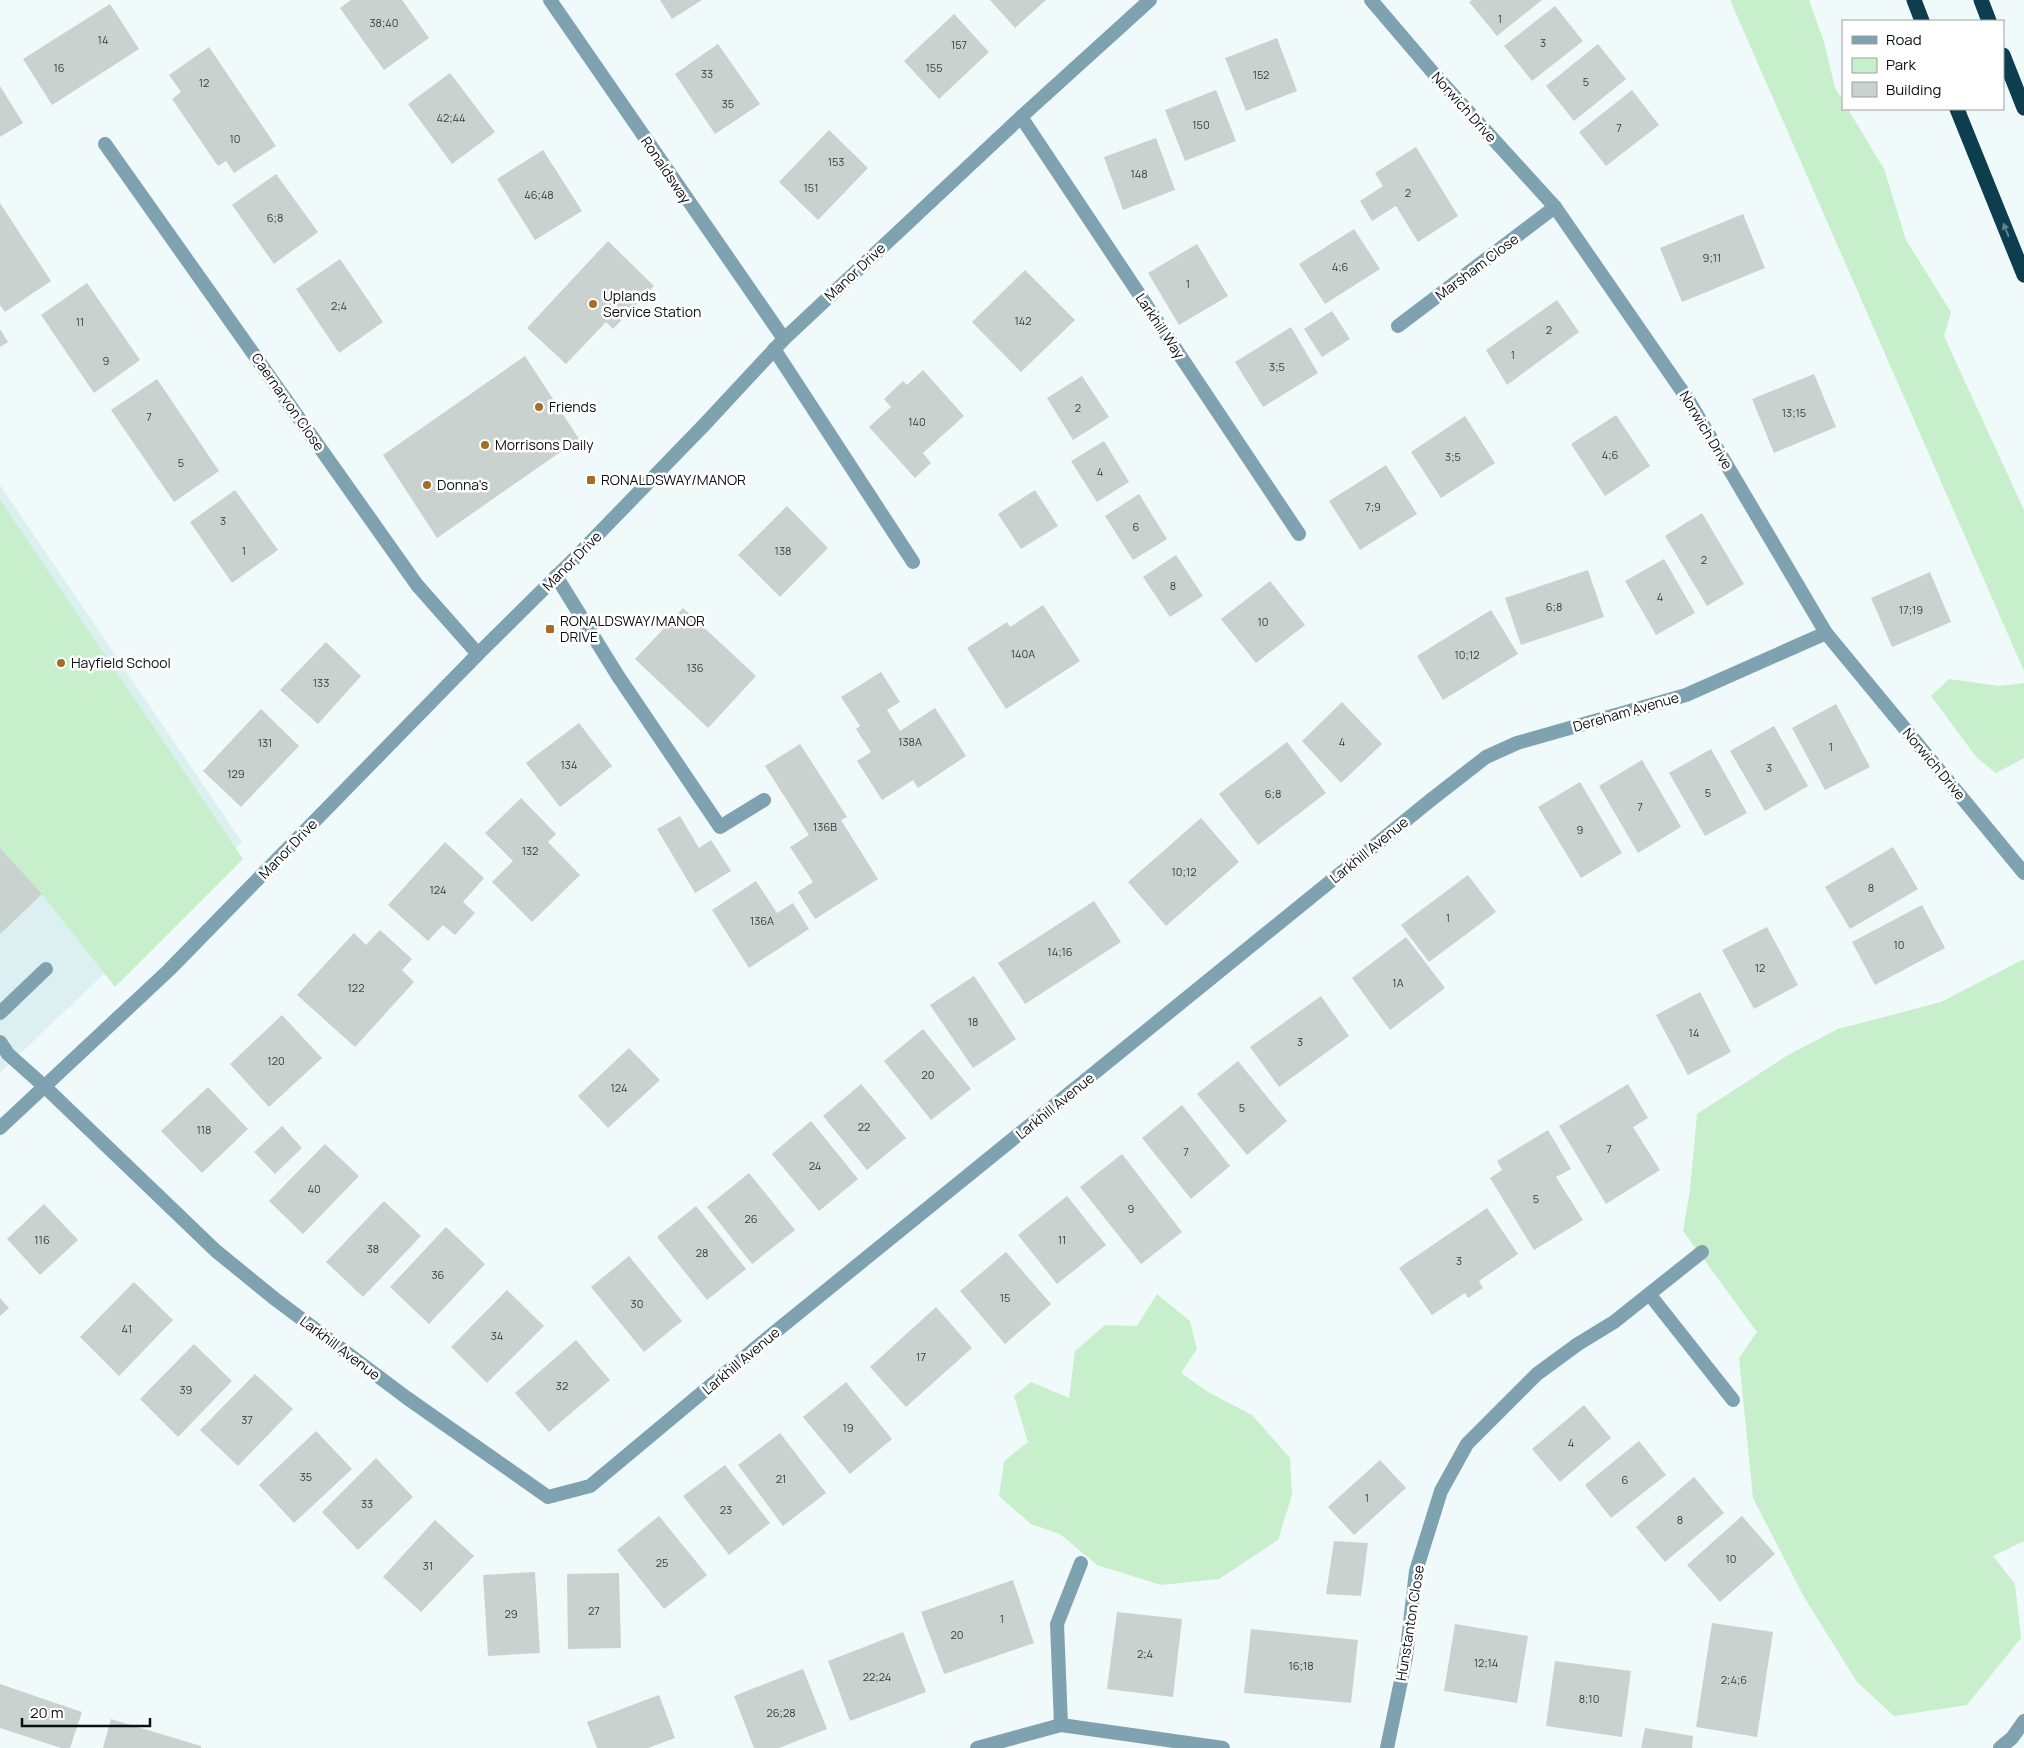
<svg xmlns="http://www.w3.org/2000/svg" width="2024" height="1748" viewBox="0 0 2024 1748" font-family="Manrope,sans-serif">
  <rect width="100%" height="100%" fill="#f0fafa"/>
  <polygon fill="#ddf0f1" points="0,485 242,842 0,1073"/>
  <g fill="#c7efcb">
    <polygon points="1730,0 1809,0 1824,42 1835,88 1843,100 1843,109 1848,109 1884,169 1906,240 1951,312 1944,336 2024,510 2024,671"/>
    <polygon points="0,500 243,859 115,987 42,894 0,848"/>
    <polygon points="1949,679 1999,686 2024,683 2024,758 1996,773 1977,758 1931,696"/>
    <polygon points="2024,959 2024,1541 1993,1556 2015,1584 2021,1638 1967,1705 1894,1716 1857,1682 1804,1597 1753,1498 1739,1358 1757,1332 1683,1231 1690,1190 1697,1114 1788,1055 1838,1029 1941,1002"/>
    <polygon points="1157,1294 1190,1321 1197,1349 1181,1373 1208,1392 1252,1415 1290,1458 1292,1495 1278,1540 1219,1579 1161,1585 1097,1565 1060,1534 1031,1524 999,1496 1004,1461 1028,1442 1014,1396 1031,1382 1069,1398 1075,1351 1105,1325 1137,1326"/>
  </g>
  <g fill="#c9d2cf">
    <polygon points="351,0 402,0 429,38 384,70 340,8"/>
    <polygon points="660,0 702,0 672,19"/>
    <polygon points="990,0 1046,0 1015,28"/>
    <polygon points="1472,0 1542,0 1497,36 1469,2"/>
    <polygon points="110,4 139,49 52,105 23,59"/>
    <polygon points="1555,6 1583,41 1532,81 1504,46"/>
    <polygon points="954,14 989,52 939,99 904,61"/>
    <polygon points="1277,38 1297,91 1246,111 1225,58"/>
    <polygon points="718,44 760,104 715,134 675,74"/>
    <polygon points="1598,44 1626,79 1574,121 1546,86"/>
    <polygon points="209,47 276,146 234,173 226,161 218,166 172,99 181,92 169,75"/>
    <polygon points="450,73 495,132 452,164 408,104"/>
    <polygon points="0,86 23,123 0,137"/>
    <polygon points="1216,90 1236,141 1185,161 1165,110"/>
    <polygon points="1632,90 1659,125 1606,166 1579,132"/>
    <polygon points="829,130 868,168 818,220 779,182"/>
    <polygon points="1156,138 1175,190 1123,210 1104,157"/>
    <polygon points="1416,147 1458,216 1418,242 1396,206 1372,221 1360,201 1383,186 1375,173"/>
    <polygon points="543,150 582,211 535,240 497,179"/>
    <polygon points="276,174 318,232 274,264 232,205"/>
    <polygon points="0,203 51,281 5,312 0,305"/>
    <polygon points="1743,214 1765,268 1682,302 1660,248"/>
    <polygon points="1354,229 1380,269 1325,304 1299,264"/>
    <polygon points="608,241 654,286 613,329 606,322 566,364 527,328"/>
    <polygon points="1197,244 1228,296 1179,325 1148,273"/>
    <polygon points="340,259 383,322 339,353 296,289"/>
    <polygon points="1025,270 1075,320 1021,372 972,322"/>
    <polygon points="87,283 140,360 94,393 41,315"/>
    <polygon points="1557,300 1579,332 1507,385 1486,350"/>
    <polygon points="1332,311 1350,339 1322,357 1304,329"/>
    <polygon points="1291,327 1318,373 1263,407 1235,362"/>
    <polygon points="0,329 8,342 0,347"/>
    <polygon points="525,356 579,439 437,538 383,455"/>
    <polygon points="923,370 964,416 923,453 931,463 915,478 869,427 891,407 884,399 903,381 907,385"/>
    <polygon points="1814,374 1836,427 1774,453 1752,399"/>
    <polygon points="1082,376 1109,417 1073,440 1047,398"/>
    <polygon points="157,379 219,471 174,502 111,410"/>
    <polygon points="1616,415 1650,466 1605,496 1571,444"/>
    <polygon points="1465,416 1495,463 1441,498 1411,452"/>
    <polygon points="1104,441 1129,482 1097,502 1071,461"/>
    <polygon points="1386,465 1417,514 1360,550 1329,501"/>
    <polygon points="235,490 278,550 232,583 190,522"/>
    <polygon points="1035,490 1058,526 1021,549 998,514"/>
    <polygon points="1139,494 1167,539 1133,560 1105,516"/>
    <polygon points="787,506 828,548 780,597 738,555"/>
    <polygon points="1702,513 1744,584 1707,606 1665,536"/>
    <polygon points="1176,555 1203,596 1170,617 1143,577"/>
    <polygon points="1664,559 1695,613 1656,635 1625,581"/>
    <polygon points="1588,570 1604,617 1521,645 1505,598"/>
    <polygon points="1930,572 1951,622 1892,647 1871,598"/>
    <polygon points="1270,581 1305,625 1256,663 1221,619"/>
    <polygon points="1043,605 1080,661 1006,709 967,648 1007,622 1010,627"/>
    <polygon points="683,608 756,676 708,728 635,659"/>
    <polygon points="1491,610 1518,654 1443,700 1417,656"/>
    <polygon points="326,642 361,676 318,724 280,690"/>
    <polygon points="881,672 900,702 887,710 900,731 935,708 966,756 918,788 913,780 882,800 857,761 871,752 856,729 860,726 841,697"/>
    <polygon points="1342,702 1382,744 1341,783 1302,741"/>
    <polygon points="1836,704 1870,767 1825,790 1792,728"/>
    <polygon points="261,709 299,746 241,807 203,771"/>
    <polygon points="579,723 612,766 560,807 526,763"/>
    <polygon points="1774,726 1808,786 1765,811 1730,751"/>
    <polygon points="1287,742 1326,793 1258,845 1219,794"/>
    <polygon points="800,744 847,817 841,820 878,879 815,919 798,892 813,882 790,847 809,835 765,766"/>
    <polygon points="1711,749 1747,813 1705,836 1669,773"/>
    <polygon points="1642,760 1681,827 1638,853 1599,786"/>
    <polygon points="1580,782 1622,853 1581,878 1538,807"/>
    <polygon points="521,798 556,834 548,842 580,875 532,922 492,882 513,861 485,833"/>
    <polygon points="680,816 699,848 711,840 731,871 695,893 657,829"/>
    <polygon points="1201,818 1239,862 1166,926 1128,882"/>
    <polygon points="445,842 484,878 463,902 475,913 455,935 443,925 428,941 388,905"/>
    <polygon points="1893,847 1918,889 1850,929 1825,887"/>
    <polygon points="0,848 42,894 0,934"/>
    <polygon points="1468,875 1496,912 1429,962 1401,925"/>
    <polygon points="756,881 777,913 793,903 809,929 749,968 712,910"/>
    <polygon points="1094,901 1121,942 1025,1004 998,963"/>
    <polygon points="1922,905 1945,948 1875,985 1852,942"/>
    <polygon points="1767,927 1798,985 1754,1009 1722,950"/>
    <polygon points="380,930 412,959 402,970 414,982 355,1047 297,995 354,933 366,945"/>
    <polygon points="1406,937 1445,988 1390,1030 1352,978"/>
    <polygon points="974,976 1016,1039 973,1068 930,1005"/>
    <polygon points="1700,992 1731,1052 1688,1075 1656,1015"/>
    <polygon points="1321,996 1349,1036 1279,1087 1250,1047"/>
    <polygon points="282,1015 322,1058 269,1107 230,1064"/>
    <polygon points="923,1029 971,1089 931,1120 884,1061"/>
    <polygon points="629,1048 660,1080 608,1128 578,1096"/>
    <polygon points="1238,1061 1287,1121 1247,1155 1197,1094"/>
    <polygon points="861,1084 906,1138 867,1170 823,1116"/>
    <polygon points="1628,1084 1648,1118 1633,1127 1660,1170 1606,1204 1559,1126"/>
    <polygon points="208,1087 248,1129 202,1173 161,1131"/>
    <polygon points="1182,1105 1230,1166 1191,1199 1142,1138"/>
    <polygon points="811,1121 858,1179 819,1211 772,1154"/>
    <polygon points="282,1126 302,1148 275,1174 254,1152"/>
    <polygon points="1548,1130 1571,1169 1556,1177 1583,1220 1534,1250 1490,1178 1502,1170 1497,1161"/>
    <polygon points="325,1144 359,1176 303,1234 269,1201"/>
    <polygon points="1122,1154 1182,1232 1141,1264 1080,1187"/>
    <polygon points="749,1173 795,1230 752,1264 707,1207"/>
    <polygon points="1067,1196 1106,1245 1057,1284 1018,1235"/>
    <polygon points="384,1201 421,1236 363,1297 326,1262"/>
    <polygon points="44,1204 78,1240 40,1275 7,1239"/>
    <polygon points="696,1206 746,1269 707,1300 657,1237"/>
    <polygon points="1487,1208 1518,1254 1479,1281 1483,1288 1468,1298 1465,1293 1432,1315 1399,1268"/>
    <polygon points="446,1227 485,1264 429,1324 390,1287"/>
    <polygon points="1006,1252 1051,1304 1005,1344 960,1291"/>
    <polygon points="629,1256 682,1321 644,1352 591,1287"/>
    <polygon points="134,1282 173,1320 119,1376 80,1337"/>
    <polygon points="507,1290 544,1326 487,1383 451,1347"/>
    <polygon points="0,1298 9,1308 0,1316"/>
    <polygon points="936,1307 972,1348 906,1407 870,1367"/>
    <polygon points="576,1340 610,1380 549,1432 515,1393"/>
    <polygon points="194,1344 232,1381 178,1437 140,1399"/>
    <polygon points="255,1374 293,1409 238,1466 200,1430"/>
    <polygon points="846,1382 892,1439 850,1474 803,1417"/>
    <polygon points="1584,1405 1611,1438 1560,1482 1532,1449"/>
    <polygon points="316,1431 352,1469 294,1523 259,1485"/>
    <polygon points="780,1433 826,1493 783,1526 738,1465"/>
    <polygon points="1639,1441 1666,1475 1611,1518 1585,1485"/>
    <polygon points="376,1458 413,1497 358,1550 322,1512"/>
    <polygon points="1380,1460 1406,1488 1354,1535 1328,1507"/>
    <polygon points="725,1465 770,1523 729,1555 683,1496"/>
    <polygon points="1694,1477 1724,1513 1665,1562 1636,1527"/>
    <polygon points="659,1516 707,1575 664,1609 617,1550"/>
    <polygon points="1742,1516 1775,1554 1720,1602 1687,1565"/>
    <polygon points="435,1520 474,1556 421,1612 383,1577"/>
    <polygon points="1334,1541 1368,1543 1361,1596 1326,1594"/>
    <polygon points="535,1572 540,1653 488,1656 483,1575"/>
    <polygon points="619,1573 621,1648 568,1649 567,1574"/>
    <polygon points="1013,1580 1034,1643 944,1674 921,1612"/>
    <polygon points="1117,1612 1182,1619 1173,1697 1107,1689"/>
    <polygon points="1712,1623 1773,1632 1757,1737 1696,1727"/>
    <polygon points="1455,1624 1528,1636 1517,1703 1444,1691"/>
    <polygon points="1251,1629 1358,1640 1351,1703 1244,1693"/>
    <polygon points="903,1632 926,1692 850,1721 828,1661"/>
    <polygon points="1555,1661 1631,1671 1622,1737 1546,1726"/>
    <polygon points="803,1669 827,1729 779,1748 754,1748 734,1696"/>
    <polygon points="0,1684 82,1712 70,1748 61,1748 0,1728"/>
    <polygon points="659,1695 675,1738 648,1748 597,1748 587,1722"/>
    <polygon points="111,1719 201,1746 201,1748 103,1748"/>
    <polygon points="1645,1728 1693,1736 1692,1748 1641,1748"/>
  </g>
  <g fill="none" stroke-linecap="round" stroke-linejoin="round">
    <g stroke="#7fa2b1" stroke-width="14">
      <polyline points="774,349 913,562"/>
      <polyline points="556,576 618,676 720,827 764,800"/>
      <polyline points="0,1013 46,969"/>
      <polyline points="0,1042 8,1054 44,1086"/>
    </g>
    <g stroke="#7fa2b1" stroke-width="14">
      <polyline points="550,0 784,339"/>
      <polyline points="1371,0 1435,75 1555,207 1689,401 1826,633 2024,873"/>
      <polyline points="1021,117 1299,534"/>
      <polyline points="105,144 417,585 478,654"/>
      <polyline points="1398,326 1555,207"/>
      <polyline points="44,1086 216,1251 275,1299 407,1398 548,1497 590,1486 759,1345 1432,799 1486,757 1517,743 1686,695 1826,633"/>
      <polyline points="0,1128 169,970 478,654 573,560 705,424 784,339 1021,117 1150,0"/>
      <polyline points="1650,1295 1733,1400"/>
      <polyline points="1061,1725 1057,1624 1081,1563"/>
      <polyline points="977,1748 1061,1725 1223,1748"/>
      <polyline points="1387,1748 1406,1657 1416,1571 1441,1491 1467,1444 1537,1374 1578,1344 1614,1322 1702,1252"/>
      <polyline points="2000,1748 2012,1738 2024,1721"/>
    </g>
    <g stroke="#0c3e4f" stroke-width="15">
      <polyline points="1914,0 1922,21"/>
      <polyline points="1981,0 1989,21"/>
      <polyline points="2003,55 2024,108"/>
      <polyline points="1957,109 2024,275"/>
    </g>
  </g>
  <defs><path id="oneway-solid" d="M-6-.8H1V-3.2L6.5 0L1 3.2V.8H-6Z" transform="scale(1.25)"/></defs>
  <use fill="#61828d" href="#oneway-solid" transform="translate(2006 230) rotate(-112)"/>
  <g fill="#a36e27" stroke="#fff" stroke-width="2">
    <circle cx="593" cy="304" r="5"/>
    <circle cx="539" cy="407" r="5"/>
    <circle cx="485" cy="445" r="5"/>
    <rect x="586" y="475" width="10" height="10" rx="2.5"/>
    <circle cx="427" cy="485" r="5"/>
    <rect x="545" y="624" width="10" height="10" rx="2.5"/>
    <circle cx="61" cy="663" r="5"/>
  </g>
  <g text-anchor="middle" stroke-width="5" stroke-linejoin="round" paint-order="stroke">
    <g font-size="11" fill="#3b4040">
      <text x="1500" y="23">1</text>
      <text x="384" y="27">38;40</text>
      <text x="103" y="44">14</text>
      <text x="1543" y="47">3</text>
      <text x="959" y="49">157</text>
      <text x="59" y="72">16</text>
      <text x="934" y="72">155</text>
      <text x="707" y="78">33</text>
      <text x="1261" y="79">152</text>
      <text x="1586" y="86">5</text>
      <text x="204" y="87">12</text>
      <text x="728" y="108">35</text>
      <text x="451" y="122">42;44</text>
      <text x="1201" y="129">150</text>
      <text x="1619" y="132">7</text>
      <text x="235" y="143">10</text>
      <text x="836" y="166">153</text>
      <text x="1139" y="178">148</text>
      <text x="811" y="192">151</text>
      <text x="1408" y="197">2</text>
      <text x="539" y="199">46;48</text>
      <text x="275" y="222">6;8</text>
      <text x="1712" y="262">9;11</text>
      <text x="1340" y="271">4;6</text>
      <text x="1188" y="288">1</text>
      <text x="339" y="310">2;4</text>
      <text x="1023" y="325">142</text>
      <text x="80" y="326">11</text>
      <text x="1549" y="334">2</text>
      <text x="1513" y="359">1</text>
      <text x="106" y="365">9</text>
      <text x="1277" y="371">3;5</text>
      <text x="1078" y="412">2</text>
      <text x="1794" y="417">13;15</text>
      <text x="149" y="421">7</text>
      <text x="917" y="426">140</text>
      <text x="1610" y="459">4;6</text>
      <text x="1453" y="461">3;5</text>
      <text x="181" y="467">5</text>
      <text x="1100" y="476">4</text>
      <text x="1373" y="511">7;9</text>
      <text x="223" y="525">3</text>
      <text x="1136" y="531">6</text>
      <text x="244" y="555">1</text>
      <text x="783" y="555">138</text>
      <text x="1704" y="564">2</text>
      <text x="1173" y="590">8</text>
      <text x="1660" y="601">4</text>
      <text x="1554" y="611">6;8</text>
      <text x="1911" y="614">17;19</text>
      <text x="1263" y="626">10</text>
      <text x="1023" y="658">140A</text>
      <text x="1467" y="659">10;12</text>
      <text x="695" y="672">136</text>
      <text x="321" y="687">133</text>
      <text x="910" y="746">138A</text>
      <text x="1342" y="746">4</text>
      <text x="265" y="747">131</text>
      <text x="1831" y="751">1</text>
      <text x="569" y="769">134</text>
      <text x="1769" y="772">3</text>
      <text x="236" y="778">129</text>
      <text x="1708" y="797">5</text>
      <text x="1273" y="798">6;8</text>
      <text x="1640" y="811">7</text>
      <text x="825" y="831">136B</text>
      <text x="1580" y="834">9</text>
      <text x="530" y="855">132</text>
      <text x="1184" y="876">10;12</text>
      <text x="1871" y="892">8</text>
      <text x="438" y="894">124</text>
      <text x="1448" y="922">1</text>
      <text x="762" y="925">136A</text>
      <text x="1899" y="949">10</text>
      <text x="1060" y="956">14;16</text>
      <text x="1760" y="972">12</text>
      <text x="1398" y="987">1A</text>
      <text x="356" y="992">122</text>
      <text x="973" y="1026">18</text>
      <text x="1694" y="1037">14</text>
      <text x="1300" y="1046">3</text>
      <text x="276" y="1065">120</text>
      <text x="928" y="1079">20</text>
      <text x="619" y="1092">124</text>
      <text x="1242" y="1112">5</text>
      <text x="864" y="1131">22</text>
      <text x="204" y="1134">118</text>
      <text x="1609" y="1153">7</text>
      <text x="1186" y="1156">7</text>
      <text x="815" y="1170">24</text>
      <text x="314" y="1193">40</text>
      <text x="1536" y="1203">5</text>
      <text x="1131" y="1213">9</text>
      <text x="751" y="1223">26</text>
      <text x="42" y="1244">116</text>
      <text x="1062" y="1244">11</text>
      <text x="373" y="1253">38</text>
      <text x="702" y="1257">28</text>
      <text x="1459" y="1265">3</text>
      <text x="438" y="1279">36</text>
      <text x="1005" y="1302">15</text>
      <text x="637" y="1308">30</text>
      <text x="127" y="1333">41</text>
      <text x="497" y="1340">34</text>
      <text x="921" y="1361">17</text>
      <text x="562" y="1390">32</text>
      <text x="186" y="1394">39</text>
      <text x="247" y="1424">37</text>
      <text x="848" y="1432">19</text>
      <text x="1571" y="1447">4</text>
      <text x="306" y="1481">35</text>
      <text x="781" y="1483">21</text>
      <text x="1625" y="1484">6</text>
      <text x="1367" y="1502">1</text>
      <text x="367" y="1508">33</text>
      <text x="726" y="1514">23</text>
      <text x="1680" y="1524">8</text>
      <text x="1731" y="1563">10</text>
      <text x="662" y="1567">25</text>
      <text x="428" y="1570">31</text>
      <text x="594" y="1615">27</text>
      <text x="511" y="1618">29</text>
      <text x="1002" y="1623">1</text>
      <text x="957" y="1639">20</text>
      <text x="1145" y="1658">2;4</text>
      <text x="1486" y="1667">12;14</text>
      <text x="1301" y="1670">16;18</text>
      <text x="877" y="1681">22;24</text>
      <text x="1734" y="1684">2;4;6</text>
      <text x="1589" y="1703">8;10</text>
      <text x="781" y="1717">26;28</text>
    </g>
    <g font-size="14" fill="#0c1010" stroke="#fff">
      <text transform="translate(1464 107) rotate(48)" y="5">Norwich Drive</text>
      <text transform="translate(666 170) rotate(56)" y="5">Ronaldsway</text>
      <text transform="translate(1477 267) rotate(-37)" y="5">Marsham Close</text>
      <text transform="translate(855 272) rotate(-43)" y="5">Manor Drive</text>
      <text transform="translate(1160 326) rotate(56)" y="5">Larkhill Way</text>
      <text transform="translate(288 402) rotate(55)" y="5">Caernarvon Close</text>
      <text transform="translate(1706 430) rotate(59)" y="5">Norwich Drive</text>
      <text transform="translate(572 561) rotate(-45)" y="5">Manor Drive</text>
      <text transform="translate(1626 712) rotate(-16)" y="5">Dereham Avenue</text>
      <text transform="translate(1934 764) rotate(50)" y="5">Norwich Drive</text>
      <text transform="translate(288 849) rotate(-46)" y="5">Manor Drive</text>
      <text transform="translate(1369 850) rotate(-39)" y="5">Larkhill Avenue</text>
      <text transform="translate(1055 1106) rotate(-39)" y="5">Larkhill Avenue</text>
      <text transform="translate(340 1348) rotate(37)" y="5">Larkhill Avenue</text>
      <text transform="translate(741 1361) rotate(-40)" y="5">Larkhill Avenue</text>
      <text transform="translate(1410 1623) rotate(-81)" y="5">Hunstanton Close</text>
    </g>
    <g font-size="14" fill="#0c1010" stroke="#fff" text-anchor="start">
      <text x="603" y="301">Uplands<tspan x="603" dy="16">Service Station</tspan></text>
      <text x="549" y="412">Friends</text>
      <text x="495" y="450">Morrisons Daily</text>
      <text x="601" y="485">RONALDSWAY/MANOR</text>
      <text x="437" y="490">Donna's</text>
      <text x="560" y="626">RONALDSWAY/MANOR<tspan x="560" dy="16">DRIVE</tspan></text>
      <text x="71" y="668">Hayfield School</text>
    </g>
  </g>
  <rect x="1842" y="20" width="162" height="90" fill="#ffffff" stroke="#9e9f9f"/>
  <rect x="1852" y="36" width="25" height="8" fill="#7fa2b1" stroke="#9e9f9f"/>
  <text x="1886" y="45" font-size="15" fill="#0c1010">Road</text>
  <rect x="1852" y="58" width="25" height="15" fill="#c7efcb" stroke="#9e9f9f"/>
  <text x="1886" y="70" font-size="15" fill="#0c1010">Park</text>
  <rect x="1852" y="82" width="25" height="15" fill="#c9d2cf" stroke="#9e9f9f"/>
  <text x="1886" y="95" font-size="15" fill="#0c1010">Building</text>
  <path d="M22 1718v8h128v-8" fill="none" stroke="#0c1010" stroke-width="2.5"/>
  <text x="30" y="1718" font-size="15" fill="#0c1010" stroke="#ffffff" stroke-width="4" paint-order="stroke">20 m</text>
</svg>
